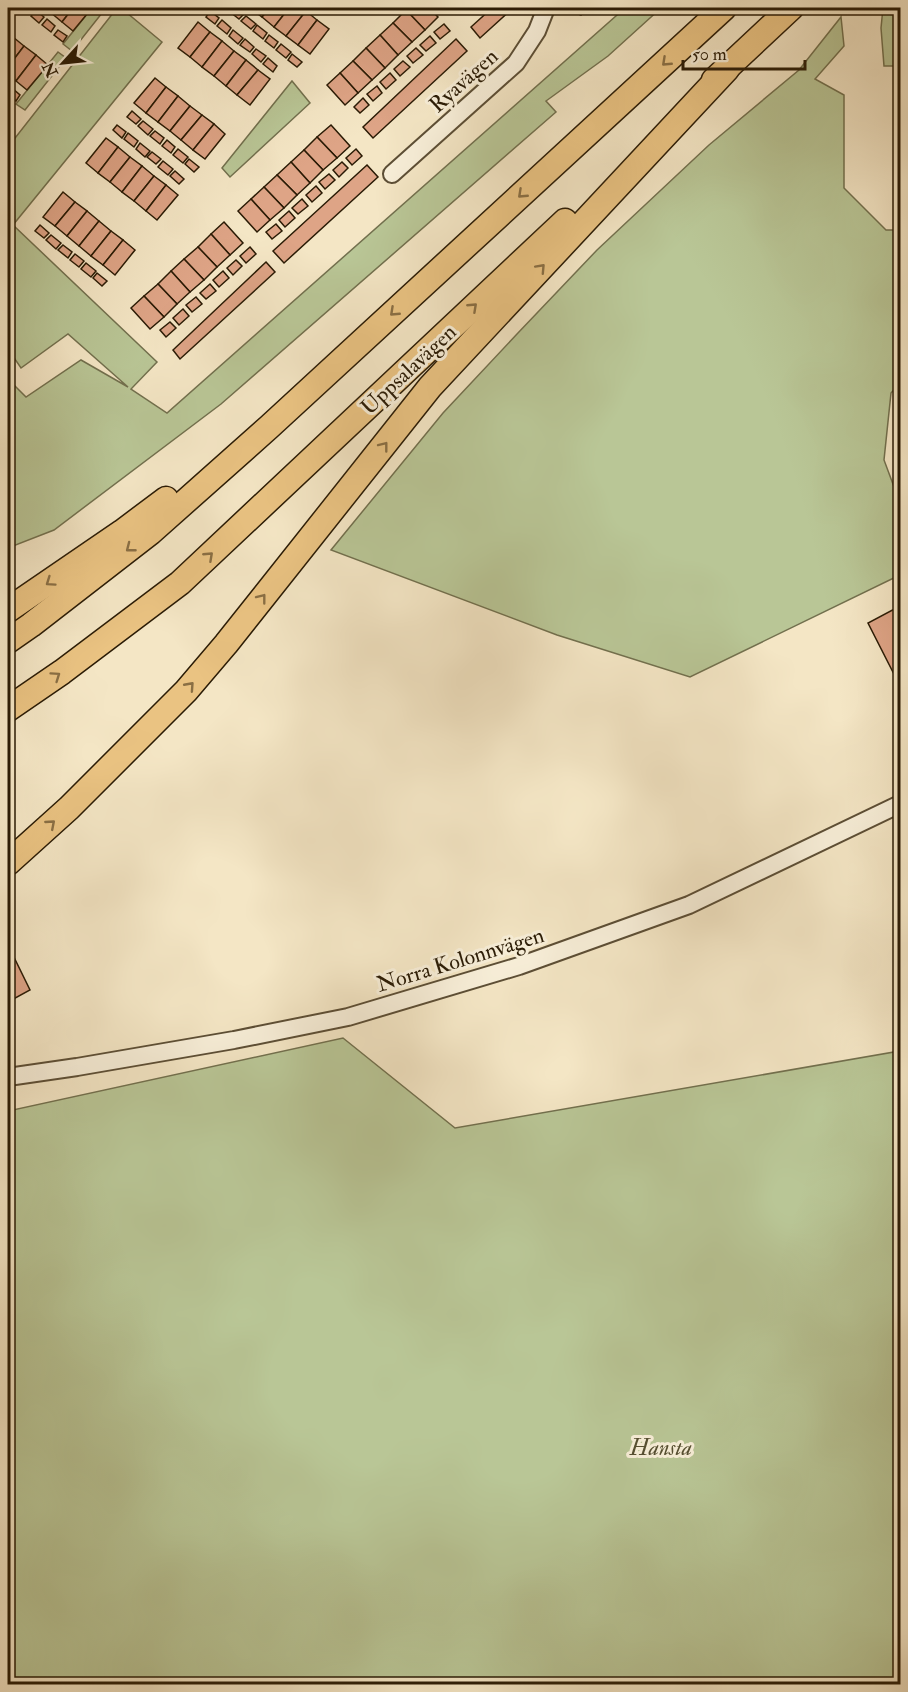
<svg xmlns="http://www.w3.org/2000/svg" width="908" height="1692" viewBox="0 0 908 1692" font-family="'IM FELL Double Pica',serif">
  <rect width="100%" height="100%" fill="#f4e6c5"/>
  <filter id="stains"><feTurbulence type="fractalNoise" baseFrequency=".00333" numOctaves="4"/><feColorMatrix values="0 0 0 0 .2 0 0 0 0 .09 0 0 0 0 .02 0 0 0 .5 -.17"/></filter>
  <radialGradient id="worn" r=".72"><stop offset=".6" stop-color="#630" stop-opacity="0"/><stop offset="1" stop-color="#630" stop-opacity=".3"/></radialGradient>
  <g fill="#b9c696" stroke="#72704e" stroke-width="1.5">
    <polygon points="92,8 106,8 72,51 63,44"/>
    <polygon points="117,8 121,8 162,42 13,225 157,362 131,389 167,413 625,8 661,8 608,56 546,101 556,112 221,404 54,530 8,548 8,379 26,397 81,360 128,387 68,334 21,368 8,349 8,147"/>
    <polygon points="883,8 900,8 900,66 884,66 881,28"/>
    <polygon points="841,17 844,46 815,79 844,95 844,188 886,230 900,230 900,383 891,393 884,460 900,503 900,575 690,677 557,635 331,550 443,413 517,334 597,250 709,145 799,70"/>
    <polygon points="58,52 66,58 25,110 16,104"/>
    <polygon points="292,81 310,103 230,177 222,168"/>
    <polygon points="343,1038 455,1128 900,1051 900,1684 8,1684 8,1111"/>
  </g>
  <g fill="#dea486" stroke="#2a1b05" stroke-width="1.5">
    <polygon points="54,8 73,8 62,22 50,12"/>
    <polygon points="73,8 92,8 73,31 62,22"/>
    <polygon points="234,8 244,14 239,19 230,12"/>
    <polygon points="250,8 270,8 262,17"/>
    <polygon points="270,8 289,8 274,27 262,17"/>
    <polygon points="289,8 301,8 306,11 286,36 274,27"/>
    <polygon points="409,8 429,8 438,17 425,30 406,10"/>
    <polygon points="492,8 513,8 480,38 471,27"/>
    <polygon points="562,8 584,8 581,15"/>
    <polygon points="35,10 44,17 39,23 31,16"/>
    <polygon points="406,10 425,30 412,42 393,23"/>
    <polygon points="210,11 219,18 215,24 206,17"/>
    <polygon points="306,11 317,20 298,45 286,36"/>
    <polygon points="246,16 256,24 251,29 241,21"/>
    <polygon points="47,19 55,26 51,32 42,25"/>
    <polygon points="222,20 231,28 227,34 217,26"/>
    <polygon points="317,20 329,29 310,54 298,45"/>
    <polygon points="198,22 210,32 190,57 178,48"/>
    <polygon points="393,23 412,42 398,55 380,35"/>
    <polygon points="444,24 450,31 440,39 434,32"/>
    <polygon points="257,25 267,33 263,39 253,31"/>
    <polygon points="58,30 67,36 63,42 54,35"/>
    <polygon points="233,30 243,38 238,44 229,36"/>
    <polygon points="210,32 222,41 202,67 190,57"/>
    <polygon points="269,35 278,42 274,48 265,41"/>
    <polygon points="380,35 398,55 385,68 366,48"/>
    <polygon points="430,36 436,43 426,51 420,45"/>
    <polygon points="13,37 24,46 8,67 8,43"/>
    <polygon points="245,39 254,47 250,52 240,45"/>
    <polygon points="456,39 467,51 373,138 363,127"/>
    <polygon points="222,41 234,51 214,76 202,67"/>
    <polygon points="281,44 291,52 286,58 276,50"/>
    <polygon points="24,46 36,55 16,81 8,74 8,67"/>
    <polygon points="366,48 385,68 372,80 353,61"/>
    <polygon points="416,48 423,55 413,63 407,56"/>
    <polygon points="256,49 266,56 261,62 252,54"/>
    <polygon points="234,51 246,60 226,86 214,76"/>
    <polygon points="292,54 302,62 297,67 288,60"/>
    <polygon points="36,55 48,65 27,90 16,81"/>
    <polygon points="268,58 277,66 273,72 263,64"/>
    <polygon points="246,60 258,70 237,95 226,86"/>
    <polygon points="353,61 372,80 358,93 340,73"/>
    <polygon points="403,61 410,67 400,76 394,69"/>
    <polygon points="258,70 270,79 250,105 237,95"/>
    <polygon points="340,73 358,93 345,105 327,85"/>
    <polygon points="390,73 396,80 386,89 380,82"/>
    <polygon points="155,78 166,87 146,113 134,103"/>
    <polygon points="377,86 382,93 373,101 367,94"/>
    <polygon points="166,87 178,96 158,122 146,113"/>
    <polygon points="12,88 20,95 16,101 8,94"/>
    <polygon points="178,96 190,106 170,131 158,122"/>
    <polygon points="363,98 369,105 360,113 354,107"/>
    <polygon points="190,106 202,115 181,140 170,131"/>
    <polygon points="132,111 141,119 136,124 127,117"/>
    <polygon points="202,115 214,124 193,150 181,140"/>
    <polygon points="143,121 153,129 148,135 138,126"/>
    <polygon points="214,124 225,134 205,159 193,150"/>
    <polygon points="117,125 126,132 122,138 113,130"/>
    <polygon points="331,125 350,146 337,158 317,137"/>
    <polygon points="155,131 164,138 160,144 150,136"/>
    <polygon points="128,133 138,141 134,147 124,139"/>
    <polygon points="317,137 337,158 323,170 304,150"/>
    <polygon points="106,138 118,147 98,173 86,163"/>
    <polygon points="167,140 175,147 171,153 162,146"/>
    <polygon points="140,143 150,151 145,157 136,149"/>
    <polygon points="118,147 130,157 110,182 98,173"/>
    <polygon points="178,149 188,157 183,163 173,155"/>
    <polygon points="356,149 362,156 352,165 346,158"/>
    <polygon points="304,150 323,170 310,183 291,162"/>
    <polygon points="152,152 161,159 156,164 147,157"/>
    <polygon points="130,157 142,166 122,192 110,182"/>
    <polygon points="189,159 199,167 194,172 185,164"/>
    <polygon points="163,161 173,169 168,175 158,167"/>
    <polygon points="291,162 310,183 297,195 277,175"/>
    <polygon points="342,162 348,168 339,177 333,170"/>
    <polygon points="367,165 378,177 284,263 273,251"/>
    <polygon points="142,166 154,176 134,201 122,192"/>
    <polygon points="175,171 184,179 179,184 170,176"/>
    <polygon points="329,174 335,180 325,189 319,182"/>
    <polygon points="277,175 297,195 284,208 264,187"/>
    <polygon points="154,176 166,185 146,211 134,201"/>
    <polygon points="166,185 178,195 157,220 146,211"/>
    <polygon points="316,186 322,193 312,202 306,195"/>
    <polygon points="264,187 284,208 270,220 251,199"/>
    <polygon points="63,192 75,202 55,226 43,217"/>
    <polygon points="251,199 270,220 257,232 238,211"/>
    <polygon points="302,199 308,206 298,214 292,208"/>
    <polygon points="75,202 87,211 67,236 55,226"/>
    <polygon points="87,211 99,221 79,246 67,236"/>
    <polygon points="289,211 295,218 285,227 279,220"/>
    <polygon points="99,221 111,231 91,256 79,246"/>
    <polygon points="224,222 243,243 230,255 211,234"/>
    <polygon points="276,224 282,231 272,239 266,232"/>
    <polygon points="40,225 49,233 44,238 35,231"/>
    <polygon points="111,231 123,240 103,265 91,256"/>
    <polygon points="211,234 230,255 217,267 198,247"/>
    <polygon points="51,235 61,243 56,249 46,240"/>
    <polygon points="123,240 135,250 115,275 103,265"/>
    <polygon points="63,245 72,252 68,258 58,250"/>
    <polygon points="198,247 217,267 204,280 184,259"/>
    <polygon points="250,247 256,254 246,263 240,256"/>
    <polygon points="75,254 84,261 79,267 70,260"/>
    <polygon points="184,259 204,280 190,292 171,271"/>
    <polygon points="236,260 242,266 233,275 227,268"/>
    <polygon points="266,262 275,272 180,359 173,350"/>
    <polygon points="86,263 96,271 91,277 81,269"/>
    <polygon points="171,271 190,292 177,304 158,284"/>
    <polygon points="223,271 229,278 219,287 213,280"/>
    <polygon points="97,273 107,281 102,286 93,278"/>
    <polygon points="158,284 177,304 164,317 144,296"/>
    <polygon points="210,284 216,291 206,299 200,293"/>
    <polygon points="144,296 164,317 150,329 131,308"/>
    <polygon points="196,297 202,304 192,312 186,305"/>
    <polygon points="183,309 189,316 179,325 173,318"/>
    <polygon points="170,322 176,328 166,337 160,330"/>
    <polygon points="900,606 900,686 868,623"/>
    <polygon points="8,945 30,990 8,1002"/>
  </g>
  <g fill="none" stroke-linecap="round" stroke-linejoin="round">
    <defs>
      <g id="minor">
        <polyline points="392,174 516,63 537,31 546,8"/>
        <polyline points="8,1077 77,1067 234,1040 348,1017 519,966 689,905 900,804"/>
      </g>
      <g id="highway">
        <polyline points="714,80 791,8"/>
        <polyline points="8,610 122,532 166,499"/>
        <polyline points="8,641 31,625 151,532 269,427 724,8"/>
        <polyline points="8,709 62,672 180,583 565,221"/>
        <polyline points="8,863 69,808 186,691 226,644 430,387 727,69"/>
      </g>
    </defs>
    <use href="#minor" stroke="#5c4e35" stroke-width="20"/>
    <use href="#highway" stroke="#2a1b05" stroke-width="27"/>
    <use href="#minor" stroke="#f8efd9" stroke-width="16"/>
    <use href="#highway" stroke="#eac382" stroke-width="24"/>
  </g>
  <defs><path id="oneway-chevron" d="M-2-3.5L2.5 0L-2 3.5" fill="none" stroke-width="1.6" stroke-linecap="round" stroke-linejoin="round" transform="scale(1.5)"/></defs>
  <g stroke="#8a6f44">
    <use href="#oneway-chevron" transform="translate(666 62) rotate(137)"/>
    <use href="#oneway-chevron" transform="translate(522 194) rotate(137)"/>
    <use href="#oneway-chevron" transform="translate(541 268) rotate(-47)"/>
    <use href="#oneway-chevron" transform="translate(473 307) rotate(-43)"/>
    <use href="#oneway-chevron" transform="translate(394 312) rotate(137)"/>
    <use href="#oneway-chevron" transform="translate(384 446) rotate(-52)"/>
    <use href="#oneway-chevron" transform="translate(130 548) rotate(142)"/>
    <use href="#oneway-chevron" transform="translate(209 556) rotate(-43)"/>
    <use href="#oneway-chevron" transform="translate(50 582) rotate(145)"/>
    <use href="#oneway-chevron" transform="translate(262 598) rotate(-52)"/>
    <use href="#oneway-chevron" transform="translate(56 676) rotate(-35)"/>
    <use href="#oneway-chevron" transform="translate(190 686) rotate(-48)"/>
    <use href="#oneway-chevron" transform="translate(51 824) rotate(-41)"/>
  </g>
  <g text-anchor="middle" stroke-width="6" stroke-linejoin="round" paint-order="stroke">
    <g font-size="22" fill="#2a1b05" stroke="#f8efd9">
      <text transform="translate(463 80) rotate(-42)" y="8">Ryavägen</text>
      <text transform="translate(408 369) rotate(-43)" y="8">Uppsalavägen</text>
      <text transform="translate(460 959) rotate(-17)" y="8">Norra Kolonnvägen</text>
    </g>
    <g font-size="22" font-style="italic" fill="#554e30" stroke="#f8efd9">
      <text x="661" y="1455">Hansta</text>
    </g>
  </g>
  <rect width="908" height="1692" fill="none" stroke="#f4e6c5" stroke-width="30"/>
  <rect x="9" y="9" width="890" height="1674" fill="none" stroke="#2a1b05" stroke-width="3"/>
  <rect x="15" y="15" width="878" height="1662" fill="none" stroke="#2a1b05" stroke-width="1.5"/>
  <g transform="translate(63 63) rotate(243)" stroke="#f8efd9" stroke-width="4.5" paint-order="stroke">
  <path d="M0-4.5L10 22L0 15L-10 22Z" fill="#2a1b05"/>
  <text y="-9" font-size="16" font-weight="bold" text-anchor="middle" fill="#2a1b05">N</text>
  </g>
  <path d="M683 60v9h122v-9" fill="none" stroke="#2a1b05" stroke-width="3"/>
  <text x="692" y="60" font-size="18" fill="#2a1b05" stroke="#f8efd9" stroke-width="4.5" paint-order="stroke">50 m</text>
  <rect width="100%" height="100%" filter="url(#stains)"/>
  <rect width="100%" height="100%" fill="url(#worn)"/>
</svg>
